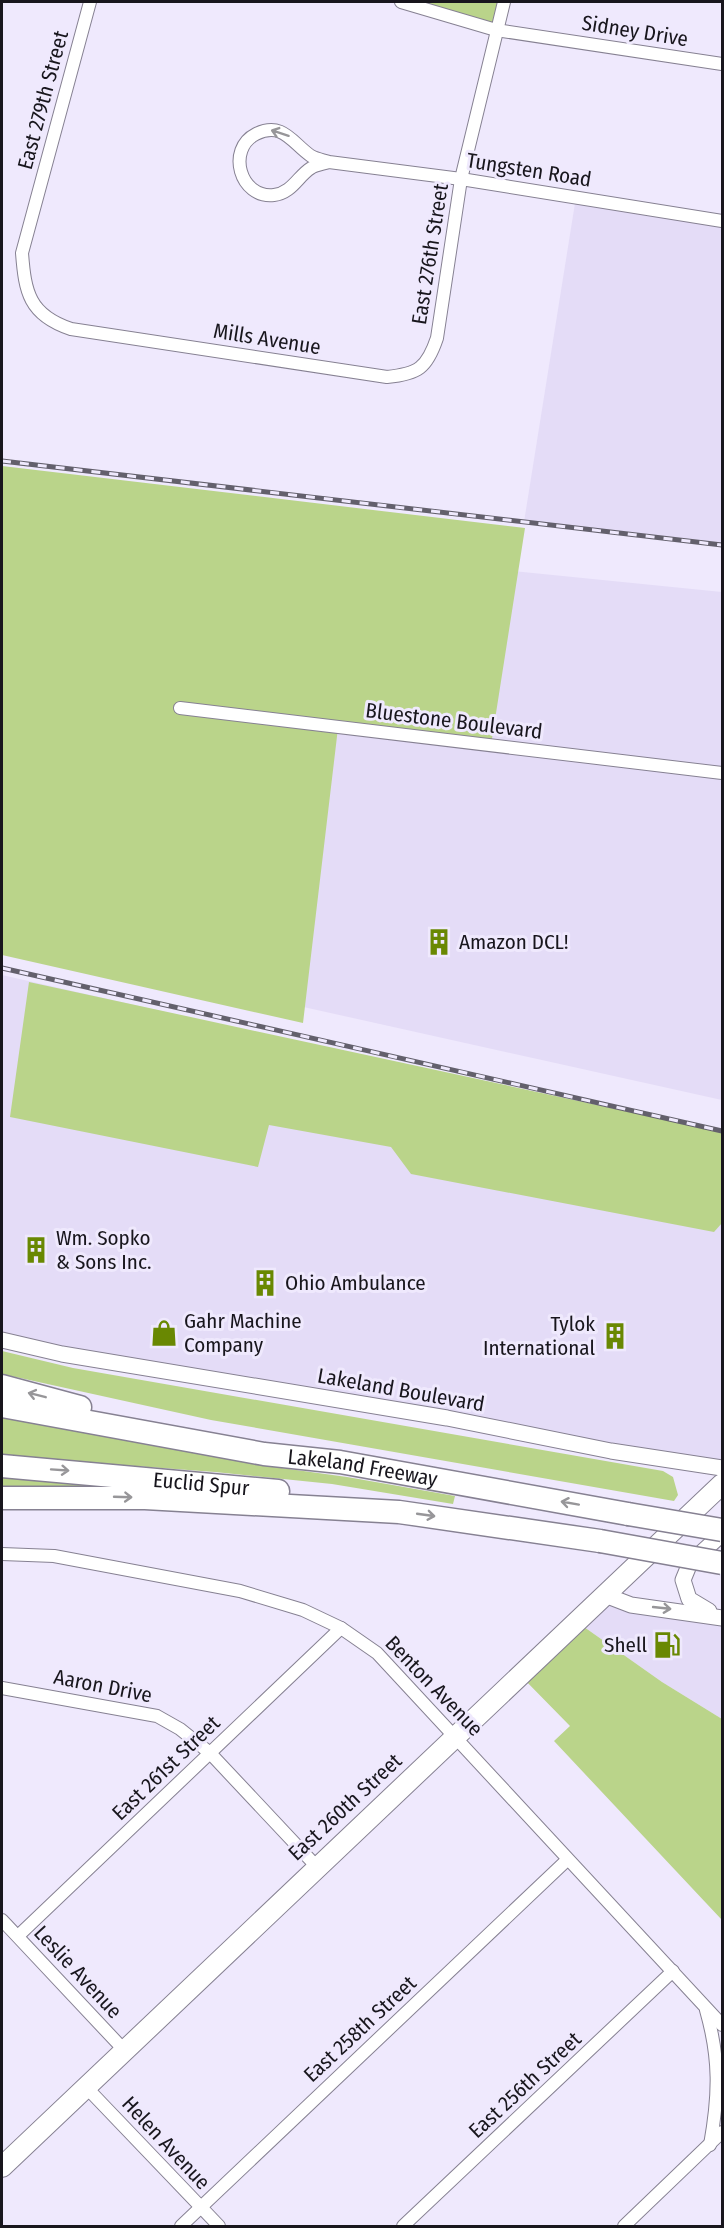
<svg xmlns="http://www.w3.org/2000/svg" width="724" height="2228" viewBox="0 0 724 2228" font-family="'Fira Sans Condensed',sans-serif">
  <rect width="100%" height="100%" fill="#efe9fd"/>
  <g fill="#e4dcf7">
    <polygon points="576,197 722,221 721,544 524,522"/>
    <polygon points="2,520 722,592 722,1100 2,940"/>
    <polygon points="2,975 722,1138 722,1468 2,1340"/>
    <polygon points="597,1603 722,1618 722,1719 662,1682 577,1622"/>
  </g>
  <g fill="#bad48a">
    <polygon points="401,2 504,2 496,30"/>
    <polygon points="2,466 525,528 491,745 338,728 303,1023 2,955"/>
    <polygon points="29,982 722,1132 722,1223 714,1232 411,1174 391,1147 269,1125 258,1167 10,1117"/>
    <polygon points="2,1351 73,1368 663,1471 673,1477 678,1495 674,1501 211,1420 2,1374"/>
    <polygon points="2,1416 267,1466 347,1477 455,1496 453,1504 332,1484 215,1472 2,1456"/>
    <polygon points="2,1477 92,1484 91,1490 2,1489"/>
    <polygon points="577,1622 662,1682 722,1719 722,1920 554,1741 570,1726 520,1675"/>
  </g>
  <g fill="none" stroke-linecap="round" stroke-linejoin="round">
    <defs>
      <g id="minor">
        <path d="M90,2L22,253C25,292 29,315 71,329L387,377C418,374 427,368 437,338L461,179L504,2"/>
        <polyline points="401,2 496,30 722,64"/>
        <path d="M329,162C323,164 315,165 311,168C298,176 292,193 274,195C240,199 226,149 256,134C283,121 292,143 311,156C316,159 323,160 329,162L461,179L722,221"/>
        <polyline points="180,708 722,773"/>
        <polyline points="2,1554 54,1556 240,1591 303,1610 341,1628 377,1653 722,2025"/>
        <polyline points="2,1688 157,1716 180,1729 210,1753 317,1867"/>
        <polyline points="2,1920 125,2051"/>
        <polyline points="18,1936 341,1628"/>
        <path d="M706,2010C720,2059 719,2095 710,2145"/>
        <polyline points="86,2087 219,2226"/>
        <polyline points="181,2226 567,1860"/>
        <polyline points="403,2226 673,1971"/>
        <polyline points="624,2226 722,2132"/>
      </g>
      <g id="tertiary">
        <polyline points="2,1340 62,1354 447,1418 611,1451 722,1468"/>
        <polyline points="605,1595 631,1605 722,1618"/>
        <polyline points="709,1611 689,1599 683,1580 690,1563 722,1534"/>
      </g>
      <polyline id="primary" points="2,2167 722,1484"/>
      <g id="motorway">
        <polyline points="2,1386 80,1407"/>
        <path id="s1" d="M2,1406L264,1454L340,1462L628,1514"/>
        <path id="s2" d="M2,1466L278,1491"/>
        <polyline points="2,1498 145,1498 399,1512 600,1541"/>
      </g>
    </defs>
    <use href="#minor" stroke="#868192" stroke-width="14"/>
    <use href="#tertiary" stroke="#868192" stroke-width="17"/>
    <use href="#primary" stroke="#868192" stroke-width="22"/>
    <use href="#motorway" stroke="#868192" stroke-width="25"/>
    <use href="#minor" stroke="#fff" stroke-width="12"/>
    <use href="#tertiary" stroke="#fff" stroke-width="15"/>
    <use href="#primary" stroke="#fff" stroke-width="20"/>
    <use href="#motorway" stroke="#fff" stroke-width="22"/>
    <defs>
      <g id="rail">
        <polyline points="2,461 722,545"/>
        <polyline points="2,968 722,1131"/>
      </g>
    </defs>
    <use href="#rail" stroke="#63606c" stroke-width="5"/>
    <use href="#rail" stroke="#efe9fd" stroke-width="3" stroke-dasharray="9" stroke-linecap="butt"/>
    <defs>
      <g id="motorway-bridge">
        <polyline points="628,1514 722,1530"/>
        <polyline points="600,1541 722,1563"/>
      </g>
    </defs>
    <use href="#motorway-bridge" stroke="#868192" stroke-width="25" stroke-linecap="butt"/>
    <use href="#motorway-bridge" stroke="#fff" stroke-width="22"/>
  </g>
  <defs><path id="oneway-shaft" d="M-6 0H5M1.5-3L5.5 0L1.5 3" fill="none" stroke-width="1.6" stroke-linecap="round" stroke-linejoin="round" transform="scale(1.5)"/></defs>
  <g stroke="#979699">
    <use href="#oneway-shaft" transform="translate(280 133) rotate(-162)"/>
    <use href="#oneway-shaft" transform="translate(37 1395) rotate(-166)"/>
    <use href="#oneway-shaft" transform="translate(60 1470) rotate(4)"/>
    <use href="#oneway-shaft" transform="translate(123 1497) rotate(2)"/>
    <use href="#oneway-shaft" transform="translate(570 1503) rotate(-170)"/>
    <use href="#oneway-shaft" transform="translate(426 1515) rotate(8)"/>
    <use href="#oneway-shaft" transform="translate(662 1608) rotate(6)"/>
  </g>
  <defs>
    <symbol id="building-bare" viewBox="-9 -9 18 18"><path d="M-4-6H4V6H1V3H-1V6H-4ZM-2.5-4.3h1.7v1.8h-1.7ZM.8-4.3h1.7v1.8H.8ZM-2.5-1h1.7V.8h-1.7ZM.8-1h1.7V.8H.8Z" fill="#698802" stroke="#efe9fd" stroke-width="2.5" paint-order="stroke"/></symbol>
    <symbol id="shop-bare" viewBox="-9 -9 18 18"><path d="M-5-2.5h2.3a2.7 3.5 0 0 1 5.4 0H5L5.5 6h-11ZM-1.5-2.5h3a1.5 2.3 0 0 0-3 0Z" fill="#698802" stroke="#efe9fd" stroke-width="2.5" paint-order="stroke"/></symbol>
    <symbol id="fuel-bare" viewBox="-9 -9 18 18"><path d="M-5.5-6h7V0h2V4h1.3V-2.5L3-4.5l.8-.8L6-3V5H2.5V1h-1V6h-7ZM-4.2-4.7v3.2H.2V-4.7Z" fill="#698802" stroke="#efe9fd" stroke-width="2.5" paint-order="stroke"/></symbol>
  </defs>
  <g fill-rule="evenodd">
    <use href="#building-bare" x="420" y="923" width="38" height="38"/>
    <use href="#building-bare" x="17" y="1231" width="38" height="38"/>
    <use href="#building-bare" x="246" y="1264" width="38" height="38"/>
    <use href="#shop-bare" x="145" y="1314" width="38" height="38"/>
    <use href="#building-bare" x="596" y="1317" width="38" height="38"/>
    <use href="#fuel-bare" x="648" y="1626" width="38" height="38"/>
  </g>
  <g text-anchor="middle" stroke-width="6" stroke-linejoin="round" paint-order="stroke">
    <g font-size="21" fill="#18161d" stroke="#efe9fd">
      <text transform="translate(635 31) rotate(9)" y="7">Sidney Drive</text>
      <text transform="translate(43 100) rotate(-75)" y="7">East 279th Street</text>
      <text transform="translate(529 170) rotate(9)" y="7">Tungsten Road</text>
      <text transform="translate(430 254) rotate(-81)" y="7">East 276th Street</text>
      <text transform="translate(267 339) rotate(9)" y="7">Mills Avenue</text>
      <text transform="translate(454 721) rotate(7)" y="7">Bluestone Boulevard</text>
      <text transform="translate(401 1390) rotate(10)" y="7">Lakeland Boulevard</text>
      <text dy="7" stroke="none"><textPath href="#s1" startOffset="366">Lakeland Freeway</textPath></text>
      <text dy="7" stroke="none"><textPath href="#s2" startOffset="200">Euclid Spur</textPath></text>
      <text transform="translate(103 1686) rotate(11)" y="7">Aaron Drive</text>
      <text transform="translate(434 1686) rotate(46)" y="7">Benton Avenue</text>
      <text transform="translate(166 1768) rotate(-44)" y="7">East 261st Street</text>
      <text transform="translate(345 1807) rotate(-43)" y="7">East 260th Street</text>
      <text transform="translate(78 1972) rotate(47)" y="7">Leslie Avenue</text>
      <text transform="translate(360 2029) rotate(-43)" y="7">East 258th Street</text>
      <text transform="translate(525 2085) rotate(-43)" y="7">East 256th Street</text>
      <text transform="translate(166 2143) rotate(47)" y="7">Helen Avenue</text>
    </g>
    <g font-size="21" fill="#18161d" stroke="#efe9fd" text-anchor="start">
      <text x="459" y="949">Amazon DCL!</text>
      <text x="56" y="1245">Wm. Sopko<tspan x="56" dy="24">&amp; Sons Inc.</tspan></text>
      <text x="285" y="1290">Ohio Ambulance</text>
      <text x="184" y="1328">Gahr Machine<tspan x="184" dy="24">Company</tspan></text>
      <text x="595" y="1331" text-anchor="end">Tylok<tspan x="595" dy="24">International</tspan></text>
      <text x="647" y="1652" text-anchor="end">Shell</text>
    </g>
  </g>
  <rect width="724" height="2228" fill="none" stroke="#18161d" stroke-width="6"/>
</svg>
